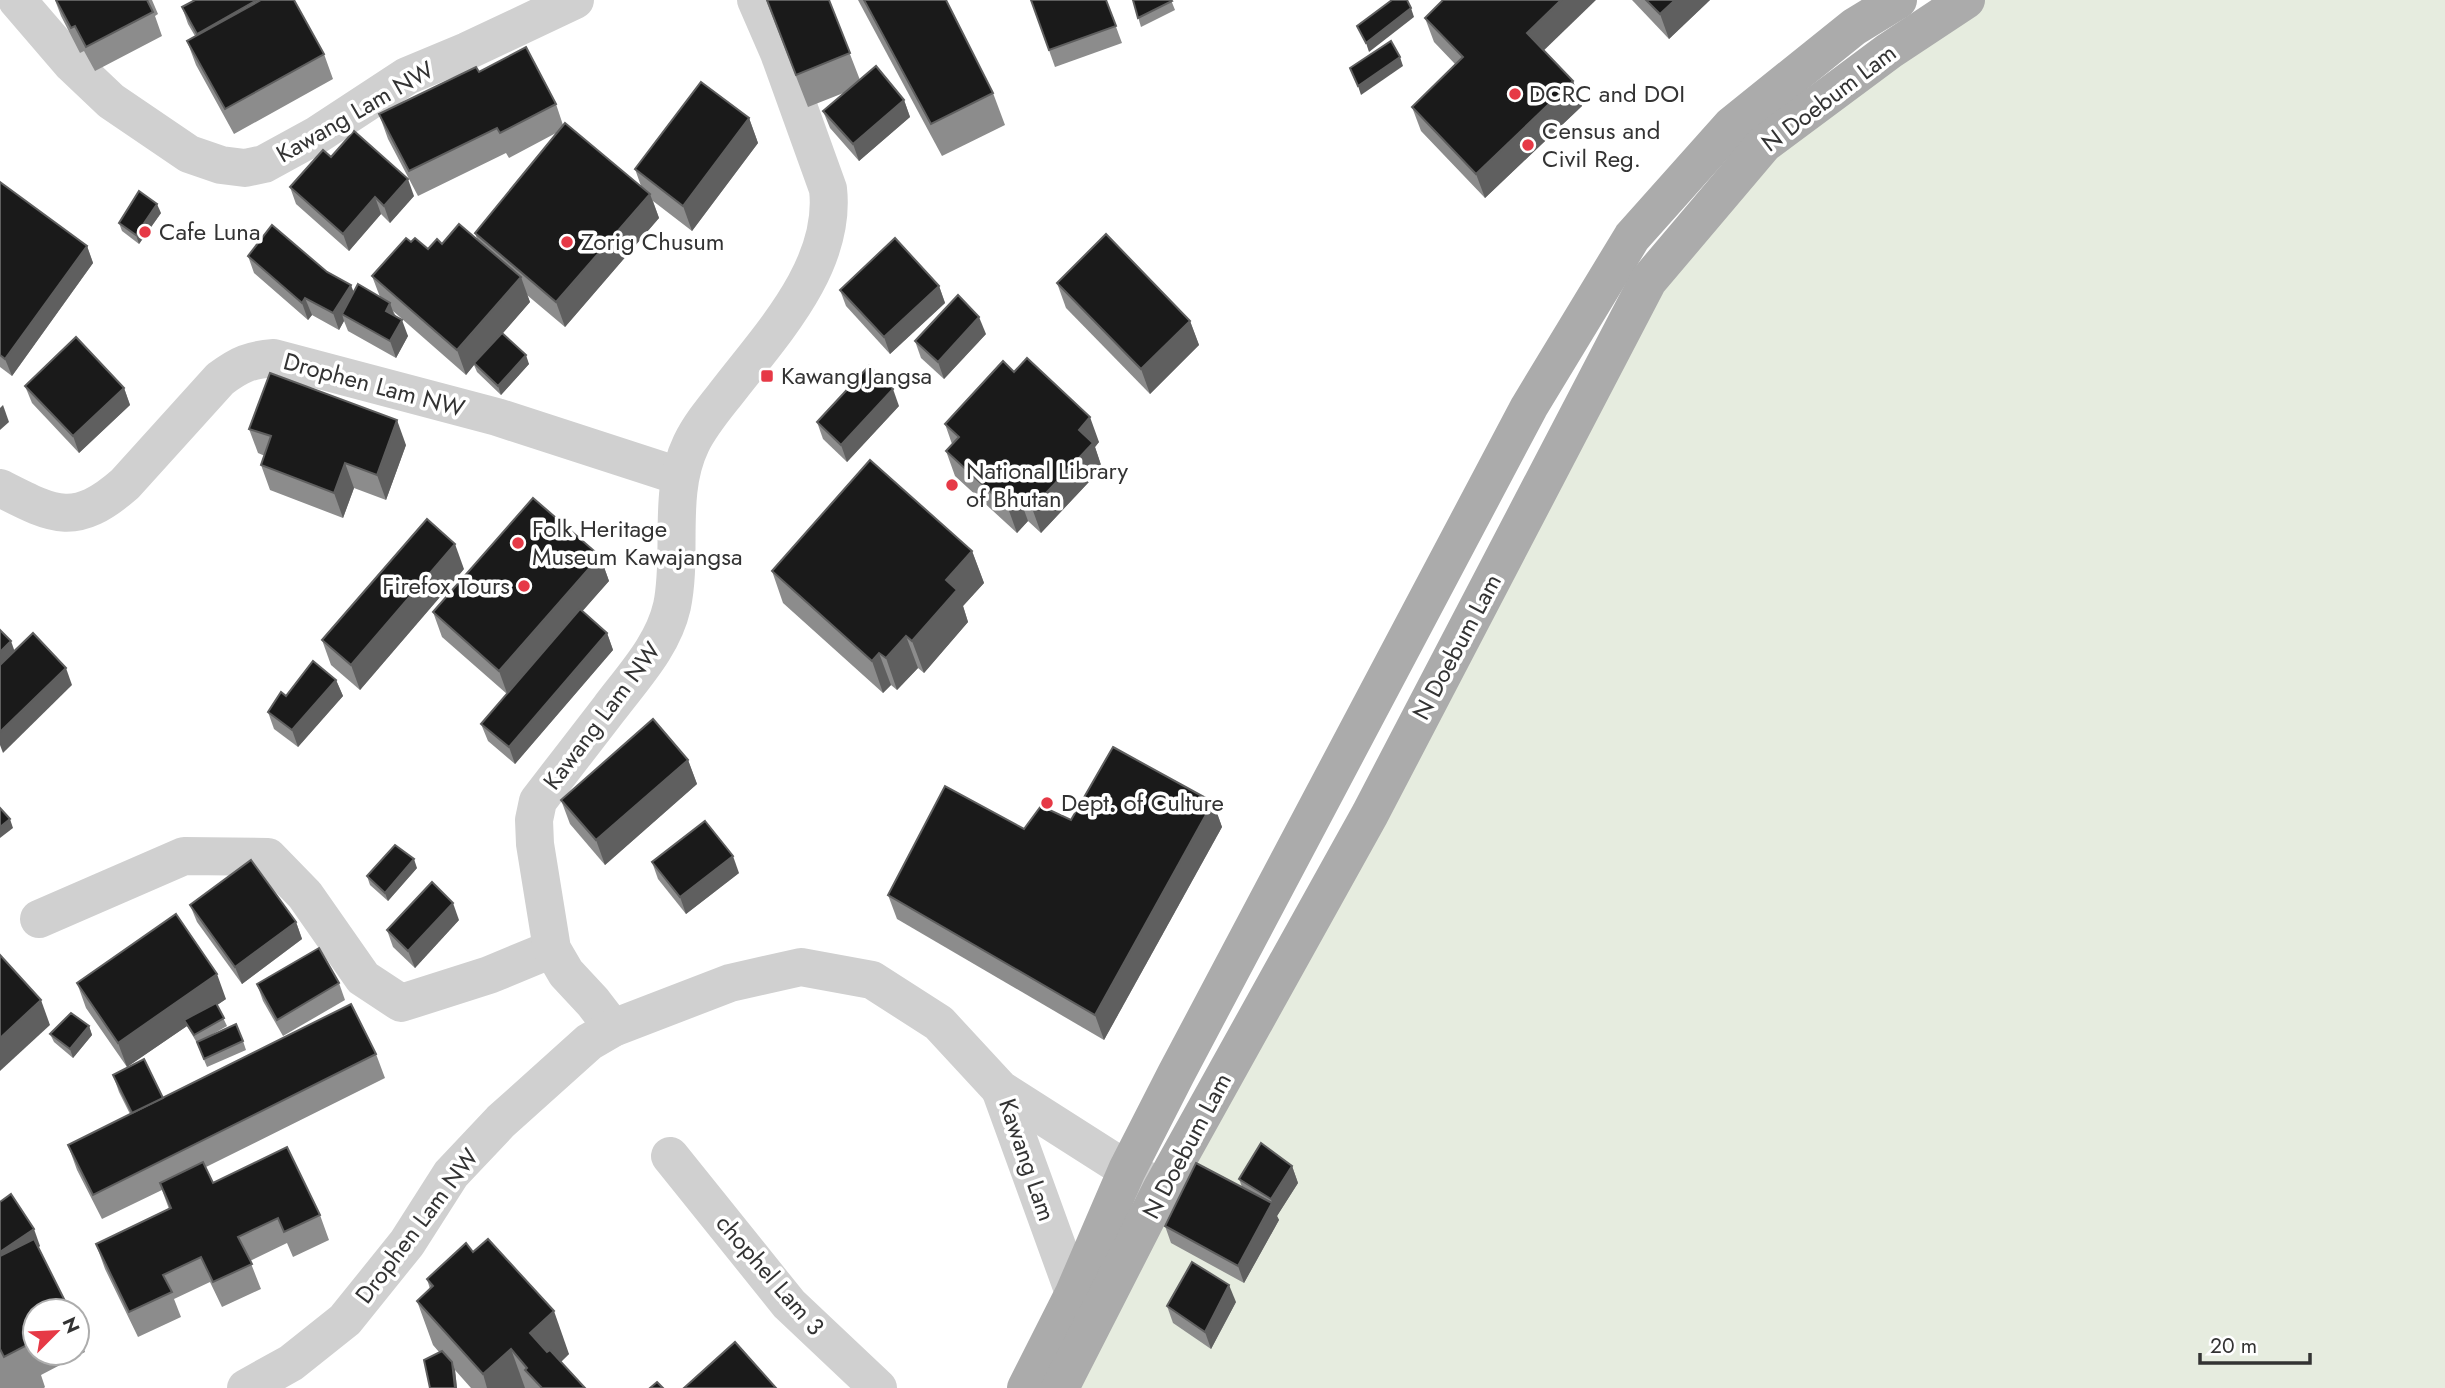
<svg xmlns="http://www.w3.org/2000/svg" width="2445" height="1388" viewBox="0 0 2445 1388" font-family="Jost,sans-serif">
  <rect width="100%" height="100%" fill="#fff"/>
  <polygon fill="#e6ecdf" points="1965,0 2445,0 2445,1388 1077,1388 1703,206"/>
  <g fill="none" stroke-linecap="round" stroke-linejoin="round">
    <g stroke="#d0d0d0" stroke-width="38">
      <polyline points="17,0 72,64 111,101 189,154 221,165 245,168 264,164 317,135 407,76 467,51 575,0"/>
      <path d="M0,488C53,515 75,528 125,484L220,379C240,364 250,360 274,358L497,417L679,476"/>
      <polyline points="39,919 184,856 268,857 305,895 363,978 401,1003 489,975 552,949"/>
      <path d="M613,1028L593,1002L566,973L552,949L535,844L534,820L538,801C562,770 585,740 609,709C633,677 663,646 672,606C683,553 667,494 691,444C699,427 712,411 724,396C768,338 837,268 828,189L779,53L756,0"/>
      <polyline points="1000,1089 1074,1293 1093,1307"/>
      <polyline points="670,1156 789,1304 878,1388"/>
      <polyline points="246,1388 291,1363 345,1320 407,1243 451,1174 501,1121 589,1042 613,1028 730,983 801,967 872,980 939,1023 1000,1089 1127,1170 1157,1186"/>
    </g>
    <g stroke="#ababab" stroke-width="38">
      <polyline points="1026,1388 1074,1293 1127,1170 1176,1074 1529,407 1632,237 1732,125 1854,27 1898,0"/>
      <polyline points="1060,1388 1162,1188 1370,814 1648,281 1764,144 1889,51 1966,0"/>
    </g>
  </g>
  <g fill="#8c8c8c">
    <polygon points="55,0 152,0 158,14 155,16 162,36 95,71 84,51 80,53 61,16"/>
    <polygon points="195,0 294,0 324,54 333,79 234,134 196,65 187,41 195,36 188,24 182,7"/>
    <polygon points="766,0 829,0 860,80 904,100 910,117 859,161 830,128 823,111 846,92 808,107"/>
    <polygon points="858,0 946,0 993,93 1005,125 942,156"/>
    <polygon points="1031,0 1106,0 1122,43 1055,67"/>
    <polygon points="1133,0 1171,0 1175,10 1141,27"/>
    <polygon points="1632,0 1710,0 1669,39"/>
    <polygon points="1425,18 1543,51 1573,81 1582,106 1485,198 1421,131 1412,107 1455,64 1434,42"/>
    <polygon points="479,72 556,104 563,125 641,186 635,169 749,118 758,143 692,231 653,201 659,218 565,327 527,295 530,302 502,334 529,364 501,395 477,372 474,365 466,375 393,311 408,336 396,358 348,331 344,321 339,330 312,315 308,320 254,273 248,256 327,272 354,291 380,297 372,276 411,242 428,249 442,244 477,239 475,233 556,133 509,158 506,153 418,196 388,139 379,114"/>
    <polygon points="331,157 414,196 390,223 381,214 349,251 296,204 290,187"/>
    <polygon points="0,182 87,246 93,263 12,376 0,367"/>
    <polygon points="161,213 139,244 122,231 119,223"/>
    <polygon points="1057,283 1190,321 1199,345 1150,394 1066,308"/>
    <polygon points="939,286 945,303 890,354 846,306 840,290"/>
    <polygon points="986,334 944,379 921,358 915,341"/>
    <polygon points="1014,372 1099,442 1095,447 1102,468 1041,533 1028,521 1017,533 955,476 946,451 952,444 945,424"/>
    <polygon points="25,386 124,388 130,405 79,453 32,403"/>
    <polygon points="899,406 847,462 823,439 817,422"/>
    <polygon points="249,429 406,445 386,500 354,488 343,518 270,490 261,465 265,456 258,453"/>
    <polygon points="972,551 984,583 963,606 968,622 924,673 918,668 897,690 891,685 883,693 783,603 772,571"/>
    <polygon points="600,556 609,581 582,611 607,633 613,650 515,764 488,741 481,724 507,694 442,637 433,612"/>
    <polygon points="464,569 360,690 331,665 322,640"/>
    <polygon points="336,680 343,696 298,747 274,729 268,712 286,696"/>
    <polygon points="688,760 697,784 605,865 570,824 561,800"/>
    <polygon points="1213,802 1222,827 1104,1040 897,919 888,895 1024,829 1071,820"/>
    <polygon points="652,862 739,873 686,914 658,879"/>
    <polygon points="417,868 388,901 370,885 367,876"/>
    <polygon points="190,905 296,922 302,939 242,984 197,922"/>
    <polygon points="459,920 415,968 393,947 387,930"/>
    <polygon points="77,983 226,999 217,1005 227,1026 213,1034 243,1041 246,1050 207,1067 197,1043 187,1026 127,1067 86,1008"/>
    <polygon points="339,983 345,1000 283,1036 263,1001 257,984"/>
    <polygon points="89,1026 92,1035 73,1058 54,1042 50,1034"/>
    <polygon points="376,1054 385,1078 206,1167 213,1183 320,1215 329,1240 293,1257 287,1243 250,1261 261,1289 222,1307 210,1282 174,1299 181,1317 138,1337 105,1269 96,1244 169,1209 162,1190 102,1219 77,1170 68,1145 130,1114 119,1092 113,1075 163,1098"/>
    <polygon points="1292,1166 1298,1183 1277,1216 1279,1220 1244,1283 1171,1243 1165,1226 1242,1187 1239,1179"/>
    <polygon points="0,1202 40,1246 38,1248 70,1311 35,1311 35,1353 77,1353 77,1330 85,1352 41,1375 45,1387 44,1388 0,1388"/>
    <polygon points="473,1252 569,1354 561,1362 585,1388 471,1388 455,1370 457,1388 430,1388 439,1352 433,1345 417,1301 430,1289 427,1279"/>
    <polygon points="1236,1302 1211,1349 1173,1323 1167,1306"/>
  </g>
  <g fill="#5f5f5f">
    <polygon points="1561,0 1596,0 1536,58 1527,33"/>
    <polygon points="1675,0 1710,0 1669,39 1660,14"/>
    <polygon points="1411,8 1414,17 1369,52 1366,43"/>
    <polygon points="1400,57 1403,66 1361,95 1358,86"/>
    <polygon points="1573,81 1582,106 1485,198 1476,174"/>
    <polygon points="904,100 910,117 859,161 853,144"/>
    <polygon points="749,118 758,143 692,231 683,206"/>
    <polygon points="408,179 414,196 390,223 384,206"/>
    <polygon points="650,194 659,218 565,327 556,302"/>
    <polygon points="375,197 381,214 349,251 343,234"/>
    <polygon points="157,204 161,213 139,244 136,235"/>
    <polygon points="87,246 93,263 12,376 5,359"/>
    <polygon points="521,277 530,302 475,365 474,363 474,365 466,375 457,350"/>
    <polygon points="351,285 357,301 342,314 344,321 339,330 333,313"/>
    <polygon points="939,286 945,303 890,354 884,337"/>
    <polygon points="305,298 312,315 308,320 302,303"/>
    <polygon points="390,303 396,320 386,311"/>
    <polygon points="979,317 986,334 944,379 938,362"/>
    <polygon points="402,320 408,336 396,358 390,341"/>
    <polygon points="1190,321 1199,345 1150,394 1141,369"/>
    <polygon points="526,355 529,364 501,395 498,386"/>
    <polygon points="124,388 130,405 79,453 73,436"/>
    <polygon points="893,389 899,406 847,462 841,445"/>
    <polygon points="3,405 9,422 0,430 0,408"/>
    <polygon points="1090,417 1099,442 1095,447 1102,468 1041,533 1032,508 1079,430"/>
    <polygon points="397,420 406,445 386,500 377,475"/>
    <polygon points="345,463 354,488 343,518 334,493"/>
    <polygon points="1019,496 1028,521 1017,533 1008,508"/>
    <polygon points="455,544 464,569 360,690 351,665"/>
    <polygon points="972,551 984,583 963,606 968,622 924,673 912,641 946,580"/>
    <polygon points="600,556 609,581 508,696 499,671"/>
    <polygon points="607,633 613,650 515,764 509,747"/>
    <polygon points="906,636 918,668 897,690 886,658"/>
    <polygon points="11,641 17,658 0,675 0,652"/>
    <polygon points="879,653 891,685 883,693 872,661"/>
    <polygon points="66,668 72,685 3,753 0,745 0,732"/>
    <polygon points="336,680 343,696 298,747 292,730"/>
    <polygon points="688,760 697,784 605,865 596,840"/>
    <polygon points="1213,802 1222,827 1104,1040 1095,1015"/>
    <polygon points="10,819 13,828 0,838 0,827"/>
    <polygon points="733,856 739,873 686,914 680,897"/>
    <polygon points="414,859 417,868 388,901 385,893"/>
    <polygon points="453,903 459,920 415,968 408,951"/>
    <polygon points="296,922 302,939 242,984 235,967"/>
    <polygon points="217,974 226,999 188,1025 184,1020 187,1026 127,1067 118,1043"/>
    <polygon points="41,1000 50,1025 0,1071 0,1038"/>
    <polygon points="89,1026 92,1035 73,1058 70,1049"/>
    <polygon points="1292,1166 1298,1183 1277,1216 1279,1220 1244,1283 1238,1266 1272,1204 1271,1199"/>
    <polygon points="34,1229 40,1246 0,1273 0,1252"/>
    <polygon points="1229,1285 1236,1302 1211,1349 1205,1332"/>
    <polygon points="554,1311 569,1354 546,1376 530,1333"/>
    <polygon points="511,1349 525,1388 487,1388 483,1374"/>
    <polygon points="452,1362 455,1370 457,1388 455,1388"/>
  </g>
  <g fill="#1a1a1a" stroke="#5f5f5f" stroke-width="2">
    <polygon points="56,0 147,0 153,12 86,47 75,26 71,28"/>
    <polygon points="195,0 257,0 197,34 182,7"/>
    <polygon points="261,0 294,0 324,54 225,109 187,41"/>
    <polygon points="767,0 829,0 850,53 796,75"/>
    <polygon points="864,0 946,0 993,93 931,124"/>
    <polygon points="1031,0 1106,0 1116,26 1049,50"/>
    <polygon points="1133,0 1171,0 1172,1 1138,18"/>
    <polygon points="1392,0 1407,0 1411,8 1366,43 1357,26"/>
    <polygon points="1443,0 1561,0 1527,33 1573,81 1476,174 1412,107 1463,57 1425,18"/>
    <polygon points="1646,0 1675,0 1660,14"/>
    <polygon points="1391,41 1400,57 1358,86 1350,68"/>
    <polygon points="526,47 556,104 500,133 497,128 409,171 379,114 476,67 479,72"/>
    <polygon points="876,66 904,100 853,144 823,111"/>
    <polygon points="701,82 749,118 683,206 635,169"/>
    <polygon points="565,123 650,194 556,302 475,233"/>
    <polygon points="354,131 408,179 384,206 375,197 343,234 290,187 323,150 331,157"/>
    <polygon points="0,182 87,246 5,359 0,355"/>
    <polygon points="139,191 157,204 136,235 119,223"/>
    <polygon points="459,224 521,277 457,350 372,276 406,238 411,242 415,238 428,249 437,239 442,244"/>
    <polygon points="272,225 327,272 351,285 333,313 305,298 302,303 248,256"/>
    <polygon points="1106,234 1190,321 1141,369 1057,283"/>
    <polygon points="895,238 939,286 884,337 840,290"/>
    <polygon points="358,284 390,303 386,311 402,320 390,341 342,314"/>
    <polygon points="958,295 979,317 938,362 915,341"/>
    <polygon points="502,333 526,355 498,386 474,363"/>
    <polygon points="76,337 124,388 73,436 25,386"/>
    <polygon points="1027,358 1090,417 1079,430 1093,443 1032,508 1019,496 1008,508 946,451 959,437 945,424 1003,361 1014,372"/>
    <polygon points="869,366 893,389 841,445 817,422"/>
    <polygon points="270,373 397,420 377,475 345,463 334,493 261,465 271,436 249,429"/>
    <polygon points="870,460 972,551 946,580 957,590 912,641 906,636 886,658 879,653 872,661 772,571"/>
    <polygon points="533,498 600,556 499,671 433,612"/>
    <polygon points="427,519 455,544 351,665 322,640"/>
    <polygon points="580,609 607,633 509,747 481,724"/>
    <polygon points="0,630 11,641 0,652"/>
    <polygon points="33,633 66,668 0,732 0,665"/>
    <polygon points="313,661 336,680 292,730 268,712 281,692 286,696"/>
    <polygon points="653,719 688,760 596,840 561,800"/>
    <polygon points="1113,747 1213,802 1095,1015 888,895 945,786 1024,829 1041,806 1071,820"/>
    <polygon points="0,808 10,819 0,827"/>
    <polygon points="705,821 733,856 680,897 652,862"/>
    <polygon points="395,845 414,859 385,893 367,876"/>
    <polygon points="251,860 296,922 235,967 190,905"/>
    <polygon points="432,882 453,903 408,951 387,930"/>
    <polygon points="176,914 217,974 118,1043 77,983"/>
    <polygon points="319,948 339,983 277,1020 257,984"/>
    <polygon points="0,955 41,1000 0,1038"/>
    <polygon points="216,1003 224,1018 194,1035 184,1020"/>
    <polygon points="351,1004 376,1054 93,1195 68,1145"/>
    <polygon points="71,1013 89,1026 70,1049 50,1034"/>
    <polygon points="236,1024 243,1041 204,1059 197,1042"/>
    <polygon points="144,1059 163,1098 132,1113 113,1075"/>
    <polygon points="1261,1143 1292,1166 1271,1199 1239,1179"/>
    <polygon points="287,1147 320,1215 284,1232 278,1218 238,1237 252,1264 213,1282 201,1257 163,1275 172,1292 129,1312 96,1244 171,1208 160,1183 203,1162 213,1183"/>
    <polygon points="1196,1163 1272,1203 1238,1266 1165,1226"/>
    <polygon points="11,1194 34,1229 0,1252 0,1202"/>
    <polygon points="34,1239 69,1309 65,1311 35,1311 35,1326 23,1332 29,1344 4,1357 0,1349 0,1256"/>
    <polygon points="488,1239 554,1311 530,1333 547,1352 550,1350 585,1388 542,1388 525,1370 527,1368 511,1349 483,1374 417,1301 433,1286 427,1279 466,1243 473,1252"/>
    <polygon points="1192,1262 1229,1285 1205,1332 1167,1306"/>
    <polygon points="735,1342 776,1388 684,1388"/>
    <polygon points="442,1351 452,1362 455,1388 430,1388 424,1360"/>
    <polygon points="657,1382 663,1388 650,1388"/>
  </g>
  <g fill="#e63946" stroke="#fff" stroke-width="2.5">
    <circle cx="1515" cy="94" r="7"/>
    <circle cx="1528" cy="145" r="7"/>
    <circle cx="145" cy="232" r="7"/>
    <circle cx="567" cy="242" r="7"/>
    <rect x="760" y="369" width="14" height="14" rx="3.5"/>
    <circle cx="952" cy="485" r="7"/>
    <circle cx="518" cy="543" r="7"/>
    <circle cx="524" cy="586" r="7"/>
    <circle cx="1047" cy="803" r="7"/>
  </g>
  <g text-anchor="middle" stroke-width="7" stroke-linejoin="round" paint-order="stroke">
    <g font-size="24" fill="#333" stroke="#fff" text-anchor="start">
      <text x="1529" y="102">DCRC and DOI</text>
      <text x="1542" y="139">Census and<tspan x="1542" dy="28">Civil Reg.</tspan></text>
      <text x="159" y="240">Cafe Luna</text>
      <text x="581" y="250">Zorig Chusum</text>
      <text x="781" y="384">Kawang Jangsa</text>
      <text x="966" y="479">National Library<tspan x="966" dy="28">of Bhutan</tspan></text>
      <text x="532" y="537">Folk Heritage<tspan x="532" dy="28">Museum Kawajangsa</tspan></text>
      <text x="510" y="594" text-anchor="end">Firefox Tours</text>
      <text x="1061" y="811">Dept. of Culture</text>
    </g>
    <g font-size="24" fill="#333" stroke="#fff">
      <text transform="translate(1829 98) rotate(-37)" y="8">N Doebum Lam</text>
      <text transform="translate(355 112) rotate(-30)" y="8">Kawang Lam NW</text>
      <text transform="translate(374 385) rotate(15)" y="8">Drophen Lam NW</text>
      <text transform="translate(1457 647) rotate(-62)" y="8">N Doebum Lam</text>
      <text transform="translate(602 716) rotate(-53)" y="8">Kawang Lam NW</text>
      <text transform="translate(1187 1146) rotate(-62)" y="8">N Doebum Lam</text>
      <text transform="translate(1027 1160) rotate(71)" y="8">Kawang Lam</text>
      <text transform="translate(417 1226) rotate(-53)" y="8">Drophen Lam NW</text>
      <text transform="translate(770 1275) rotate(49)" y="8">chophel Lam 3</text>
    </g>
  </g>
  <g transform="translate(56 1332) rotate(66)"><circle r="33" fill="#ffffff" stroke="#adadad" stroke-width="2"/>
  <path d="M0-5L12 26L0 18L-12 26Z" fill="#e63946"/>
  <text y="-10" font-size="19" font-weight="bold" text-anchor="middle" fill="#333333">N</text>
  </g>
  <path d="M2200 1353v10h110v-10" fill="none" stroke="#333333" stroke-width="3.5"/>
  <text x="2210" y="1353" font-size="21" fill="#333333" stroke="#ffffff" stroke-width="5" paint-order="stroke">20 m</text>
</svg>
